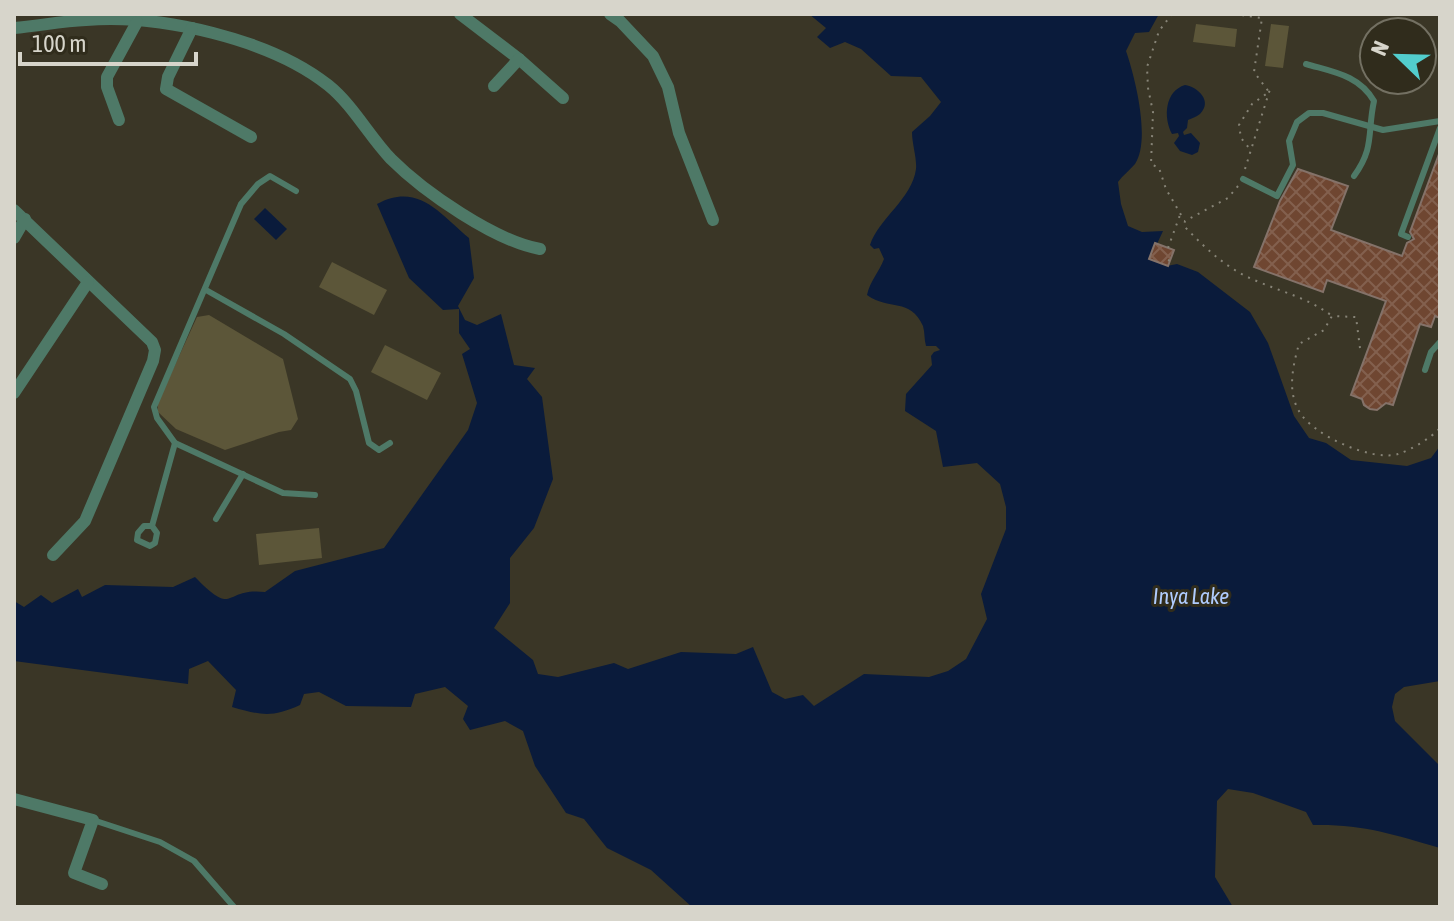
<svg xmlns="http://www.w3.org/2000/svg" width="1454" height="921" viewBox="0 0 1454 921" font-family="'Asap Condensed',sans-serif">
  <defs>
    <pattern id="building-cross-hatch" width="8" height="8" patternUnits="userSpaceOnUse" patternTransform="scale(2)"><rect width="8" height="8" fill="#6f4631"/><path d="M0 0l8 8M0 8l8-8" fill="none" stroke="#83604e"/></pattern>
  </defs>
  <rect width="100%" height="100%" fill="#3a3626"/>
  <g fill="#5c5639">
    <polygon points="1196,24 1237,29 1235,47 1193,42"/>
    <polygon points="1271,24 1289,26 1283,68 1265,66"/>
    <polygon points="332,262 387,290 374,315 319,287"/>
    <polygon points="209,315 283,359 298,419 291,430 279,432 225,450 176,429 158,412 158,402 197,317"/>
    <polygon points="385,345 441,373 427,400 371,372"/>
    <polygon points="319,528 322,558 259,565 256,534"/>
  </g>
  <g fill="#0a1b3b">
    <path d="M809,14H1159L1149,32L1135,33L1126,51C1135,77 1151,140 1135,164C1130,170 1123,175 1118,182L1121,204L1128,226L1142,232L1163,231L1150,259L1167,266L1177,264L1198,272L1250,312L1268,343L1294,416L1309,438L1326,443L1351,460L1407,466L1431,458L1440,446V681L1404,687L1395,694L1392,707L1395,721L1440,766V848C1392,834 1363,824 1313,825L1306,812L1253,793L1228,789L1217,801L1215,877L1233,907H692L651,870L607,848L584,819L566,813L535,766L523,731L505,721L470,730L463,719L468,706L445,687L415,694L411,707L346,706L319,692L304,694L300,705C272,718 260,715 232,707L236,690L208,661L189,669L188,684L14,661V601L24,607L41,595L52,603L78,589L82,597L105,585L173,587L195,577C236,619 222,587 265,592L295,571L384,548L468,430L477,403L462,354L470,349L459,333V309L443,310L409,278L377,204C418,182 439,213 469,238L474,278L458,306L465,320L477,325L501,314L514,365L535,368L527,379L542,397L553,479L534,528L510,558V603L494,628L533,660L538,674L558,677L614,663L628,669L681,652L736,654L753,647L772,692L785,699L803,695L814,706L864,674L929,677L948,671L966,659L987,619L981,594L1006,529V507L1000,484L977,463L943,467L936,431L905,411L906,394L932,365L931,356L934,352L940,350L936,346H926C924,339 925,333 923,326C910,297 889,311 867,295C870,281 879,272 884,259L879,248L874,249L870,245C879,218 912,199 916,169C917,158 912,144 912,132L930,116L941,102L921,77L891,76L861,49L845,42L830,48L817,37L826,28Z"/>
    <path d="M1185,85C1198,87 1213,101 1200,114C1196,117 1192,118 1188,120L1187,128L1183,132L1184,135L1191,133L1200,143L1198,152L1192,155L1180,151L1174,143L1179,136L1178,133L1172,134C1163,117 1165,91 1185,85Z"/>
    <polygon points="265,208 287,229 276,240 254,219"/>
  </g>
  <g fill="url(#building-cross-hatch)" stroke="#847269" stroke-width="2">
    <polygon points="1439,154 1440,318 1435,316 1431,327 1420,324 1393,405 1386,403 1377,410 1370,409 1364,405 1362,399 1351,395 1386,301 1327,280 1323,292 1254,267 1280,201 1298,169 1348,186 1331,230 1402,256 1407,243 1414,239 1410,232"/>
    <polygon points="1155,243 1174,250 1168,266 1149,259"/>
  </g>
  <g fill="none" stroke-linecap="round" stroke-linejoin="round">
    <g stroke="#878477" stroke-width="2" stroke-dasharray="2 6" stroke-linecap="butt">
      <polyline points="1172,14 1159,31 1147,67 1148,88 1153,112 1151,164 1159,168 1166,189 1184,220"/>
      <polyline points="1234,14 1262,18 1254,72 1269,92 1252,104 1239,125 1241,138 1249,148"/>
      <polyline points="1245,169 1271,86"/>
      <path d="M1238,186L1228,198L1185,221L1184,226C1207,250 1228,270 1259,282C1285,293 1310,299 1332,316"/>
      <polyline points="1168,248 1180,215"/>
      <polyline points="1168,260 1173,262"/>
      <path d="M1360,348L1356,317L1332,316L1324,330L1299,344C1293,365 1287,391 1299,411C1312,435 1372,462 1398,454C1411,450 1431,438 1440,428"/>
    </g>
    <g stroke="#4e7967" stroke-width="6">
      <path d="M1306,64C1333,72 1359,75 1374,101C1367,133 1375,147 1354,176"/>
      <polyline points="1243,179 1277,196 1293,165 1289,141 1297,122 1309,113 1323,113 1383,130 1440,121"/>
      <polyline points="296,191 270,176 258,184 241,204 154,407 157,418 175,443 283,493 315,495"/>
      <polyline points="1408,237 1401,234 1440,128"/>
      <polyline points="206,290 284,334 350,379 356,391 369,443 379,450 390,443"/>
      <polyline points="1425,370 1431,352 1440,342"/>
      <polyline points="216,519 243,474"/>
      <polyline points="152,526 144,526 138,533 137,540 150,546 155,543 157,533 152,526 175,443"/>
      <polyline points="93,820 160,842 194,861 234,907"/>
    </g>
    <g stroke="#4e7967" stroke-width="12">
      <polyline points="460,14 519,59 563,98"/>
      <polyline points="610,14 620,21 653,56 668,87 679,133 713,220"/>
      <path d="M14,28C38,26 62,21 86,20C160,14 270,39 328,85C353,105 369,136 391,159C424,192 495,241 540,249"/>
      <polyline points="192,28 168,77 166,89 251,137"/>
      <polyline points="494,86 519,59"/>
      <polyline points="119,120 107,87 107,77 137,22"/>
      <polyline points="14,210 152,342 155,350 153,361 85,521 53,555"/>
      <polyline points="14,238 25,219"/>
      <polyline points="14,393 88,282"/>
      <polyline points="14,799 93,820 74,873 102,884"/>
    </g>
  </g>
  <g text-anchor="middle" stroke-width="6" stroke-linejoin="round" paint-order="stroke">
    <g font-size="22" font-style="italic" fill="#b0ccfe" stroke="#302c1c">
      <text x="1191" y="604">Inya Lake</text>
    </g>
  </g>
  <rect width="1454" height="921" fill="none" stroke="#d7d5cb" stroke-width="32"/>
  <g transform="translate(1398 56) rotate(293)"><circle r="38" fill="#302c1c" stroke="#737062" stroke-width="2"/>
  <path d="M0-6L14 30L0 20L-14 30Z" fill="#52cdcd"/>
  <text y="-12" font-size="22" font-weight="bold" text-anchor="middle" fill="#d7d5cb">N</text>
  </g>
  <path d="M20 52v12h176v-12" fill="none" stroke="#d7d5cb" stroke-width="4"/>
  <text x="32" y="52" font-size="24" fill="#d7d5cb" stroke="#302c1c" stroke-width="6" paint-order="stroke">100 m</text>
</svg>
